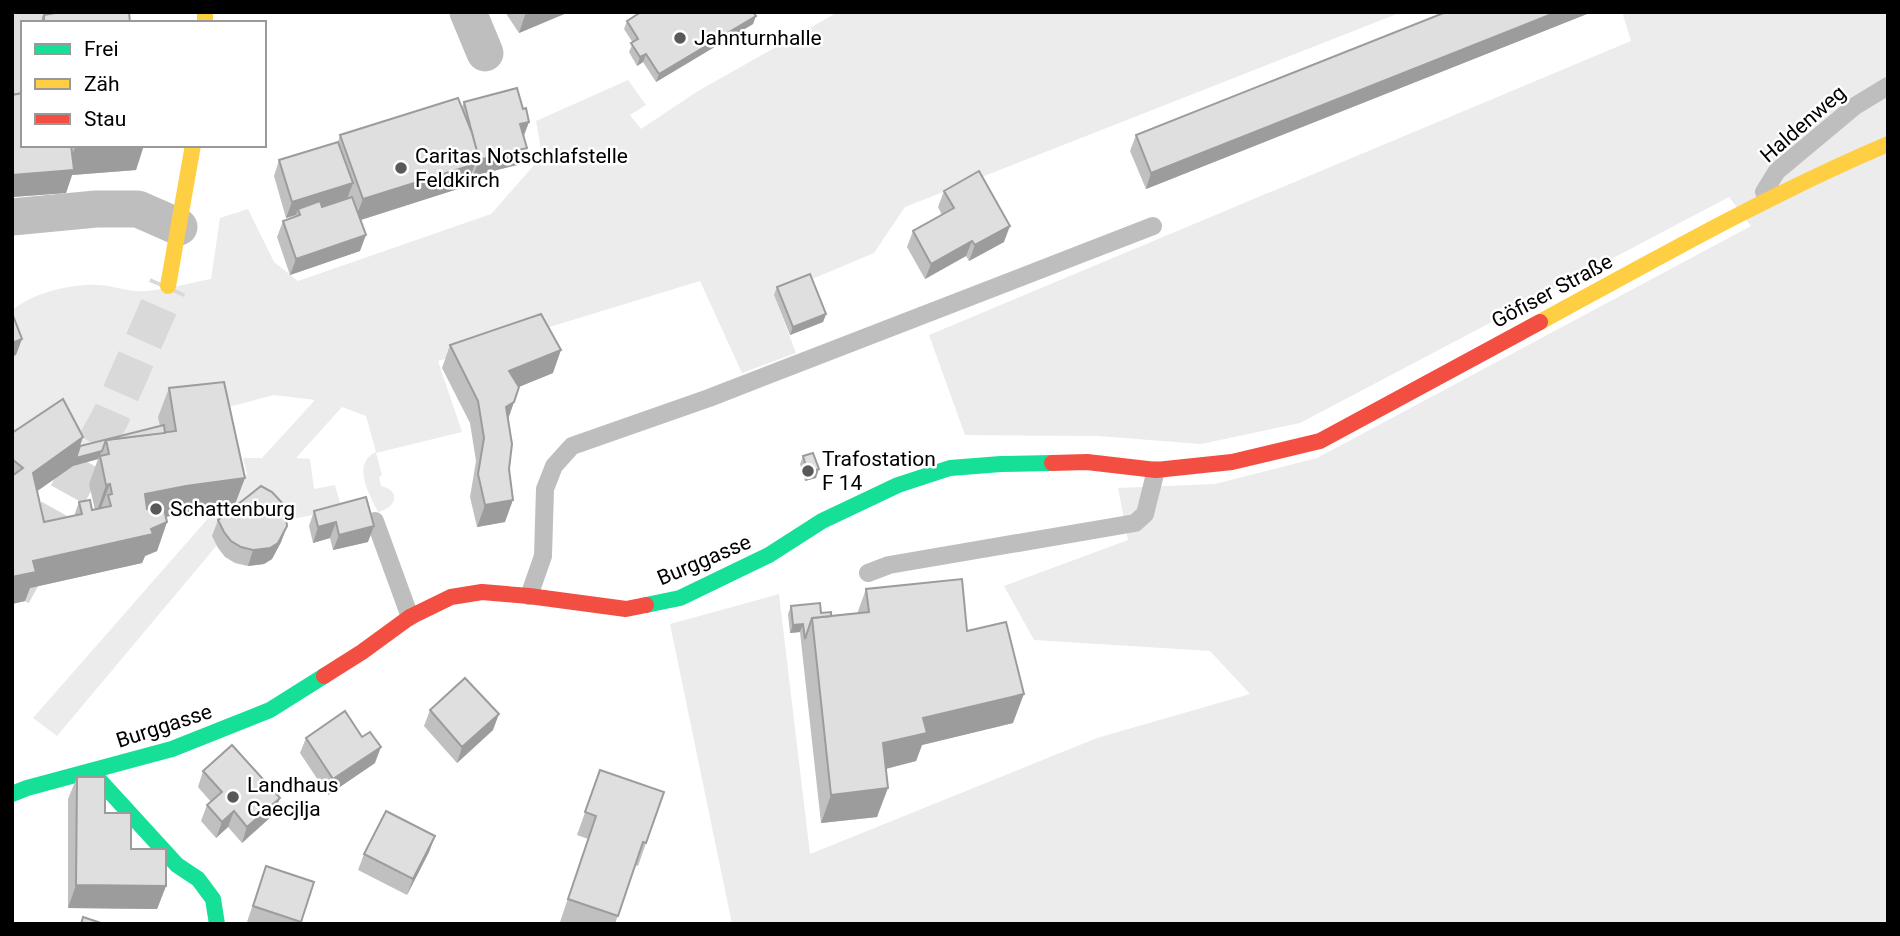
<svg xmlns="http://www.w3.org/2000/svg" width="1900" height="936" viewBox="0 0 1900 936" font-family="Roboto,sans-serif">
  <rect width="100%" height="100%" fill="#fff"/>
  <g fill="#ececec">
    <path d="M838,12H1402L905,207L874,253L774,295L796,353L742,373L700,281L438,361L462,432L376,453L382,475L379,477L381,486C402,491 396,508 378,512C369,494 351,464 376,452L366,416L342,407L296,458L310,459L314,489L335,485L342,509L228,532L57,736L33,718L247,474L243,458H262L315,400L274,395L214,411L161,433L68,457L12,455V357L16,355L12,344V311C30,293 74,283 99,285C115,286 131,293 147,291C169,289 190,283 211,279L220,218L248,209L274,262L298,281L491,214L542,156L536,121L628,80L646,105L630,115L641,129L698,91Z"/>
    <polygon points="1622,12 1888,12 1888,924 732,924 670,624 779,594 810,854 1097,738 1250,694 1210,651 1034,640 1004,586 1128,540 1118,488 1215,484 1317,458 1751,226 1729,197 1300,423 1201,444 1098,436 965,435 929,335 1631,41"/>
  </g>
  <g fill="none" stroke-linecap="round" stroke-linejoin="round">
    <polyline stroke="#d9d9d9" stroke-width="38" stroke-dasharray="38 19" stroke-linecap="butt" points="12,594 110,418 168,286"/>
    <g stroke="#bebebe" stroke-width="18">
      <polyline points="1764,192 1777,171 1855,106 1888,86"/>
      <polyline points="375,521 410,617"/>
      <polyline points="868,573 889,565 1135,523 1145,514 1156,470"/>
      <polyline points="529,596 543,556 545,489 554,466 572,446 709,398 1153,226"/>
    </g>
    <g stroke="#bebebe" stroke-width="37">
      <polyline points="468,12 485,53"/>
      <polyline points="12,217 96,209 138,209 179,227"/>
    </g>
    <g stroke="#16e098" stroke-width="16">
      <polyline points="646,605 680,598 769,555 822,521 898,485 950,468 1001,464 1052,463"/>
      <polyline points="91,771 177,865 198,879 213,899 217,924"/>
      <polyline points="12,794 27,788 172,749 270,710 324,676"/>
    </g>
    <g stroke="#ffcf43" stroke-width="16">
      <polyline points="205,12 205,23"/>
      <polyline points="168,286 193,145"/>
      <path d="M1540,322C1654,260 1768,195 1888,144"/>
    </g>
    <g stroke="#f24e42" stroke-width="16">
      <polyline points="1052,463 1087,462 1156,470 1232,462 1320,441 1540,322"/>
      <polyline points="324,676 362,652 410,617 451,597 482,592 529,596 626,609 646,605"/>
    </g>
  </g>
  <g fill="#c0c0c0" fill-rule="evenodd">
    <polygon points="12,12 129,12 130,23 23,23 23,145 144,145 136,170 72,175 66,193 12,197"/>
    <polygon points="505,12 569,12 519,33"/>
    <polygon points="1446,12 1592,12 1146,189 1130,151 1136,135"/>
    <polygon points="755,16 753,24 656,82 643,62 637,66 629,52 633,43 624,29 627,21"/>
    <polygon points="464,102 523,109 529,122 524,136 527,148 521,164 473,176 472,171 470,178 467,178 464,187 361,220 360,251 290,275 277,237 283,221 295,217 296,215 286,218 274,176 279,160 338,142 340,135 462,107"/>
    <polygon points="944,191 1004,242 969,261 966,256 925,279 907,247 913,231 942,215 938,207"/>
    <polygon points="777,287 826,314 823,322 790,335 774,295"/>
    <polygon points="450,345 553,373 519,387 508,419 509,469 505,522 477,527 470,497 476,461 470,423 442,368"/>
    <path d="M224,382L175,515L166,517L167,522L157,551L145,556L142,563L30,588L25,601L12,604V433L80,446L160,426L158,417L169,388ZM98,459L89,484L95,510H92L79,502L74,516L44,522L37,491L73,466Z"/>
    <polygon points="803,456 816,478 805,481 800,464"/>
    <polygon points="366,497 368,542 333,550 330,538 313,543 309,526 314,511"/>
    <polygon points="218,520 287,526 281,542 272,559 264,564 248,566 235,563 225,557 218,548 212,536"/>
    <polygon points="866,589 967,631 1013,723 922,745 916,761 886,769 877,817 821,823 800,632 790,633 788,614 791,606 831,616 857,614"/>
    <polygon points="430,710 493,730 457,763 424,726"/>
    <polygon points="306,738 375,763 328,795 300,753"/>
    <polygon points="600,770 646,843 638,866 635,865 615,924 564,924 560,922 588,839 577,835"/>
    <polygon points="203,771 280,798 274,814 242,843 228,827 216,838 201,821 207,805 211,802 198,787"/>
    <polygon points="77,777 105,813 131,849 166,886 157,909 68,908 68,799"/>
    <polygon points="435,836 429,852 407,895 358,870 364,854"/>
    <polygon points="266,866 314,882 300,924 253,924 247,922"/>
  </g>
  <g fill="#9c9c9c">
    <polygon points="526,12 569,12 519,33"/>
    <polygon points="1557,12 1592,12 1146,189 1151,173"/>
    <polygon points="756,16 753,24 656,82 659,74"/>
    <polygon points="646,54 643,62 637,66 640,57"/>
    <polygon points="529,122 523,137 520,124"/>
    <polygon points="76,145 144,145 136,170 72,175 66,193 12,197 12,175 66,171"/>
    <polygon points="527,148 521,164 473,176 479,160"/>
    <polygon points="478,155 470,178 467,178 464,187 354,222 363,199"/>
    <polygon points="353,183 347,199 300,214 298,209 296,215 286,218 292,202"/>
    <polygon points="1010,226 1004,242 969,261 975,245"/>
    <polygon points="366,235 360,251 290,275 296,259"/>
    <polygon points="972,241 966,256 925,279 931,264"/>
    <polygon points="826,314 823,322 790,335 793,327"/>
    <polygon points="22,339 16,355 12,357 12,343"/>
    <polygon points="561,350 553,373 501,394 509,371"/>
    <polygon points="514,402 506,425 506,407"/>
    <polygon points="83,437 76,458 102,451 98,459 73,466 23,501 33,473"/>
    <polygon points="819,469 816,478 805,481 808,473"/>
    <polygon points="245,478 234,507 175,515 134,523 145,494 186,486"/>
    <polygon points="110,484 99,513 96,514 106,485"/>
    <polygon points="513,500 505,522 477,527 485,505"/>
    <polygon points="167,522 157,551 145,556 142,563 30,588 25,601 12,604 12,577 33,561 151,529"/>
    <polygon points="336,522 330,538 313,543 318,527"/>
    <polygon points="287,526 281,542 272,559 264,564 248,566 253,550"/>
    <polygon points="374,526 368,542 333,550 339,535"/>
    <polygon points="803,624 800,632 790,633 793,625"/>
    <polygon points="1024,694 1013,723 922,745 916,761 873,772 883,743 923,718"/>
    <polygon points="499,714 493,730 457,763 462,747"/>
    <polygon points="381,747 375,763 328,795 333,779"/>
    <polygon points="888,788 877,817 821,823 831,795"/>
    <polygon points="280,798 274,814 242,843 247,827"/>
    <polygon points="234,811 228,827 216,838 222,822"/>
    <polygon points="435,836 429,852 407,895 413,879"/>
    <polygon points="76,885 166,886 157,909 68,908"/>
  </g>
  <g fill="#dfdfdf" stroke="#9c9c9c" stroke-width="2">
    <polygon points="12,12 61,12 44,15 42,23 23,23 23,93 12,95"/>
    <polygon points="61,12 129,12 130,23 44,23 44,15"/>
    <polygon points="641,12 753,12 756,16 659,74 646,54 640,57 631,43 638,39 627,21"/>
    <polygon points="1446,12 1557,12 1151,173 1136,135"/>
    <polygon points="517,88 523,109 526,108 529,122 520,124 527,148 479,160 464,102"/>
    <polygon points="23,93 23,145 71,145 74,170 12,175 12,95"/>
    <polygon points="458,98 472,133 478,155 470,157 472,165 363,199 340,135"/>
    <polygon points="338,142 353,183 292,202 279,160"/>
    <polygon points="979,171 1010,226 975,245 972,241 931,264 913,231 954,208 944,191"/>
    <polygon points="352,197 366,235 296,259 283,221 300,215 298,209 320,201 322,207"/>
    <polygon points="810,274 826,314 793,327 777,287"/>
    <polygon points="12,313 22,339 12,343"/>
    <polygon points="541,314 561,350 509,371 519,387 514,402 506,407 512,444 509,469 513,500 485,505 478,474 484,438 478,401 450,345"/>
    <polygon points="224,382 245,478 186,486 145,494 147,509 163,504 167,522 151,529 153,534 33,561 36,572 12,577 12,476 23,468 12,459 12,433 63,399 83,437 33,473 44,522 82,514 79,502 90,500 92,510 111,506 108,495 112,494 110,484 106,485 100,456 109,454 106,440 176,431 169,388"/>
    <polygon points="164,425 165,433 106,440 102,451 76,458 80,446"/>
    <polygon points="813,453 819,469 808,473 803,456"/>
    <polygon points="261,486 272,492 285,506 287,526 278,543 270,548 253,550 241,547 231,541 224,532 218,520"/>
    <polygon points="366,497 374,526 339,535 336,522 318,527 314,511"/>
    <polygon points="962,579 967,631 1006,622 1024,694 923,718 927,733 883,743 888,788 831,795 812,618 869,612 866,589"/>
    <polygon points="820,603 821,613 831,612 831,616 812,618 805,639 803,624 793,625 791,606"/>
    <polygon points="465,678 499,714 462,747 430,710"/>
    <polygon points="345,711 362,737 370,732 381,747 333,779 306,738"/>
    <polygon points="232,745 280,798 247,827 234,811 222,822 207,805 222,792 203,771"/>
    <polygon points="600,770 664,792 646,843 643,842 618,916 568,899 596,816 585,812"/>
    <polygon points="77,777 105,777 105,813 131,813 131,849 166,849 166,886 76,885"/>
    <polygon points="386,811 435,836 413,879 364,854"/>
    <polygon points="266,866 314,882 301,922 253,906"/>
    <polygon points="83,917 104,924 81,924"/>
  </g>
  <g fill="#595959" stroke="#fff" stroke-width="2.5">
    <circle cx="680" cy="38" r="7"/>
    <circle cx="401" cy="168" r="7"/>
    <circle cx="808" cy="471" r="7"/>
    <circle cx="156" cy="509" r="7"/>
    <circle cx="233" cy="797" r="7"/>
  </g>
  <g text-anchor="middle" stroke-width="5" stroke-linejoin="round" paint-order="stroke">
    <g font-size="21" fill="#000" stroke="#fff" text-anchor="start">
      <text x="694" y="45">Jahnturnhalle</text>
      <text x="415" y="163">Caritas Notschlafstelle<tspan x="415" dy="24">Feldkirch</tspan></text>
      <text x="822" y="466">Trafostation<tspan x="822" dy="24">F 14</tspan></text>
      <text x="170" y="516">Schattenburg</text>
      <text x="247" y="792">Landhaus<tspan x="247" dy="24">Caecjlja</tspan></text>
    </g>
    <g font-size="21" fill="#000" stroke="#fff">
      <text transform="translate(1803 124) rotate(-41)" y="7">Haldenweg</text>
      <text transform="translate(1552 291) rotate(-28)" y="7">Göfiser Straße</text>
      <text transform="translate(704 560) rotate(-23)" y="7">Burggasse</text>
      <text transform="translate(164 726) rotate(-18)" y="7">Burggasse</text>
    </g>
  </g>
  <rect width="1900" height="936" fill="none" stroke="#000000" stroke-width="28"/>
  <rect x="21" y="21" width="245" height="126" fill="#ffffff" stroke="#999999" stroke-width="2"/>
  <rect x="35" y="44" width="35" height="10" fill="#16e098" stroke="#999999" stroke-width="2"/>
  <text x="84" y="56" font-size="21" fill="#000000">Frei</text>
  <rect x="35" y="79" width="35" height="10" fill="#ffcf43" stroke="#999999" stroke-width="2"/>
  <text x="84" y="91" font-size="21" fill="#000000">Zäh</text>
  <rect x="35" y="114" width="35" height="10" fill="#f24e42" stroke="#999999" stroke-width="2"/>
  <text x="84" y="126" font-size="21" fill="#000000">Stau</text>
</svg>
